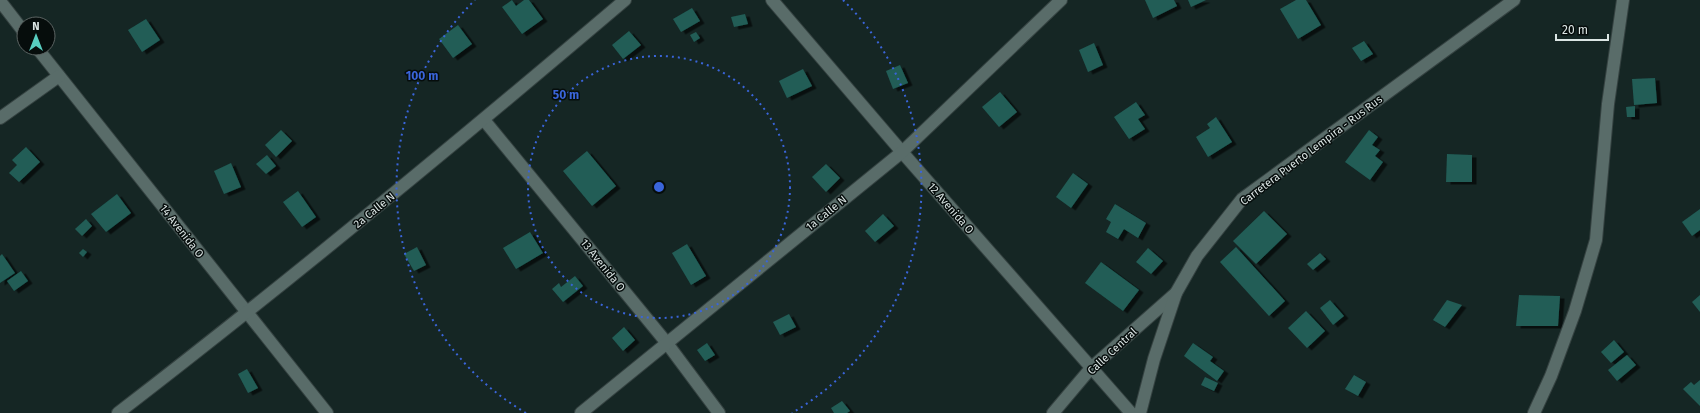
<svg xmlns="http://www.w3.org/2000/svg" width="1700" height="413" viewBox="0 0 1700 413" font-family="'Fira Sans',sans-serif">
  <defs>
    <filter id="shadow"><feDropShadow dx="4.5" dy="2.5" stdDeviation="0" flood-color="#0009"/></filter>
  </defs>
  <rect width="100%" height="100%" fill="#152624"/>
  <g fill="#205d56" filter="url(#shadow)">
    <polygon points="512,0 516,6 524,0 529,0 543,19 522,34 502,7"/>
    <polygon points="1145,0 1174,0 1177,6 1153,18"/>
    <polygon points="1188,0 1206,0 1191,7"/>
    <polygon points="1296,0 1306,0 1321,25 1298,39 1280,9"/>
    <polygon points="692,8 700,21 681,32 673,19"/>
    <polygon points="745,14 748,24 734,27 731,17"/>
    <polygon points="146,19 160,40 142,52 128,30"/>
    <polygon points="458,25 472,44 453,58 439,39"/>
    <polygon points="629,31 641,45 623,59 612,45"/>
    <polygon points="696,32 700,38 694,42 690,35"/>
    <polygon points="1364,41 1373,54 1361,61 1352,48"/>
    <polygon points="1094,43 1103,65 1088,72 1079,50"/>
    <polygon points="900,65 908,83 893,89 886,71"/>
    <polygon points="803,69 812,86 787,98 779,81"/>
    <polygon points="1655,78 1657,103 1634,105 1632,79"/>
    <polygon points="1000,92 1017,112 999,127 982,107"/>
    <polygon points="1136,102 1145,115 1138,119 1145,129 1129,139 1114,117"/>
    <polygon points="1635,106 1635,117 1627,117 1626,107"/>
    <polygon points="1216,117 1232,142 1208,157 1196,137 1210,128 1207,124"/>
    <polygon points="281,130 292,141 276,157 265,145"/>
    <polygon points="1369,130 1378,137 1372,145 1380,150 1375,156 1383,162 1370,180 1345,162"/>
    <polygon points="26,147 40,162 19,182 9,173 17,165 12,160"/>
    <polygon points="587,151 616,186 592,206 563,171"/>
    <polygon points="1447,154 1472,155 1472,182 1446,182"/>
    <polygon points="267,155 276,166 266,174 256,164"/>
    <polygon points="231,163 241,187 224,194 214,171"/>
    <polygon points="826,164 840,178 826,192 812,177"/>
    <polygon points="1073,173 1088,184 1071,208 1056,197"/>
    <polygon points="298,191 316,217 302,227 283,202"/>
    <polygon points="117,194 131,213 106,232 91,214"/>
    <polygon points="1115,204 1146,223 1138,238 1124,229 1118,239 1106,232 1111,222 1106,219"/>
    <polygon points="1700,209 1700,230 1692,236 1682,222"/>
    <polygon points="1264,211 1287,234 1256,264 1233,241"/>
    <polygon points="883,214 894,226 875,242 865,231"/>
    <polygon points="86,219 92,226 82,236 75,229"/>
    <polygon points="530,232 543,253 516,269 503,248"/>
    <polygon points="687,244 706,276 691,285 672,253"/>
    <polygon points="417,247 426,265 414,271 404,254"/>
    <polygon points="1236,247 1285,301 1269,316 1220,262"/>
    <polygon points="1148,248 1163,261 1151,274 1136,262"/>
    <polygon points="83,249 87,252 83,257 79,253"/>
    <polygon points="1320,253 1326,259 1313,270 1307,264"/>
    <polygon points="2,254 15,273 0,283 0,256"/>
    <polygon points="1101,262 1139,290 1123,311 1085,283"/>
    <polygon points="21,271 28,281 14,291 7,281"/>
    <polygon points="575,276 583,286 563,302 552,289 559,283 561,287"/>
    <polygon points="1519,295 1560,296 1558,326 1516,326"/>
    <polygon points="1700,295 1700,312 1692,302"/>
    <polygon points="1330,300 1344,316 1333,325 1320,308"/>
    <polygon points="1447,300 1462,305 1445,327 1433,320"/>
    <polygon points="1306,311 1325,331 1307,348 1288,328"/>
    <polygon points="789,314 796,327 780,335 773,322"/>
    <polygon points="624,327 635,340 623,351 612,338"/>
    <polygon points="1614,340 1624,352 1611,363 1601,352"/>
    <polygon points="707,343 715,355 705,361 697,350"/>
    <polygon points="1193,343 1213,357 1210,361 1224,371 1217,381 1184,356"/>
    <polygon points="1627,355 1636,365 1617,381 1608,370"/>
    <polygon points="247,369 258,388 248,393 238,374"/>
    <polygon points="1354,375 1366,382 1358,396 1345,389"/>
    <polygon points="1205,377 1218,383 1214,391 1201,385"/>
    <polygon points="1700,380 1700,406 1683,389 1691,382 1694,385"/>
    <polygon points="842,401 850,411 847,413 834,413 831,408"/>
  </g>
  <g fill="none" stroke-linecap="round" stroke-linejoin="round">
    <defs>
      <g id="minor">
        <polyline points="772,0 902,152 1131,413"/>
        <polyline points="0,1 24,32"/>
        <polyline points="37,48 327,413"/>
        <polyline points="0,118 59,76"/>
        <polyline points="484,120 666,342 719,413"/>
        <path d="M118,413C291,280 459,141 625,0"/>
        <polyline points="581,413 902,152 1061,0"/>
        <polyline points="1053,413 1091,368 1176,293"/>
        <polyline points="1534,413 1551,376 1575,311 1596,240 1608,104 1623,0"/>
      </g>
      <polyline id="tertiary" points="1140,413 1154,359 1176,293 1197,256 1242,199 1514,0"/>
    </defs>
    <use href="#minor" stroke="#354241" stroke-width="14"/>
    <use href="#tertiary" stroke="#354241" stroke-width="14"/>
    <use href="#minor" stroke="#596c69" stroke-width="12"/>
    <use href="#tertiary" stroke="#596c69" stroke-width="12"/>
  </g>
  <g fill="none" stroke="#3a65da" stroke-width="2" stroke-dasharray="2 4">
    <circle cx="659" cy="187" r="131"/>
    <path d="M526 413A262 262 0 0 1 475 0M843 0A262 262 0 0 1 792 413"/>
  </g>
  <g text-anchor="middle" stroke-width="3" stroke-linejoin="round" paint-order="stroke">
    <g font-size="11" fill="#dbe5e4" stroke="#060d0c">
      <text transform="translate(1311 150) rotate(-37)" y="4">Carretera Puerto Lempira - Rus Rus</text>
      <text transform="translate(951 208) rotate(49)" y="4">12 Avenida O</text>
      <text transform="translate(374 210) rotate(-39)" y="4">2a Calle N</text>
      <text transform="translate(826 213) rotate(-39)" y="4">1a Calle N</text>
      <text transform="translate(182 231) rotate(52)" y="4">14 Avenida O</text>
      <text transform="translate(603 265) rotate(51)" y="4">13 Avenida O</text>
      <text transform="translate(1112 351) rotate(-43)" y="4">Calle Central</text>
    </g>
  </g>
  <circle cx="659" cy="187" r="6" fill="#3a65da" stroke="#060d0c" stroke-width="2"/>
  <g font-size="12" text-anchor="middle" font-weight="bold" fill="#3a65da" stroke="#060d0c" stroke-width="3" stroke-linejoin="round" paint-order="stroke">
    <text x="422" y="80">100 m</text>
    <text x="566" y="99">50 m</text>
  </g>
  <g transform="translate(36 36)"><circle r="19" fill="#060d0c" stroke="#5b6362"/>
  <path d="M0-3L7 15L0 10L-7 15Z" fill="#58cec0"/>
  <text y="-6" font-size="11" font-weight="bold" text-anchor="middle" fill="#dbe5e4">N</text>
  </g>
  <path d="M1556 34v6h52v-6" fill="none" stroke="#dbe5e4" stroke-width="2"/>
  <text x="1562" y="34" font-size="12" fill="#dbe5e4" stroke="#060d0c" stroke-width="3" paint-order="stroke">20 m</text>
</svg>
